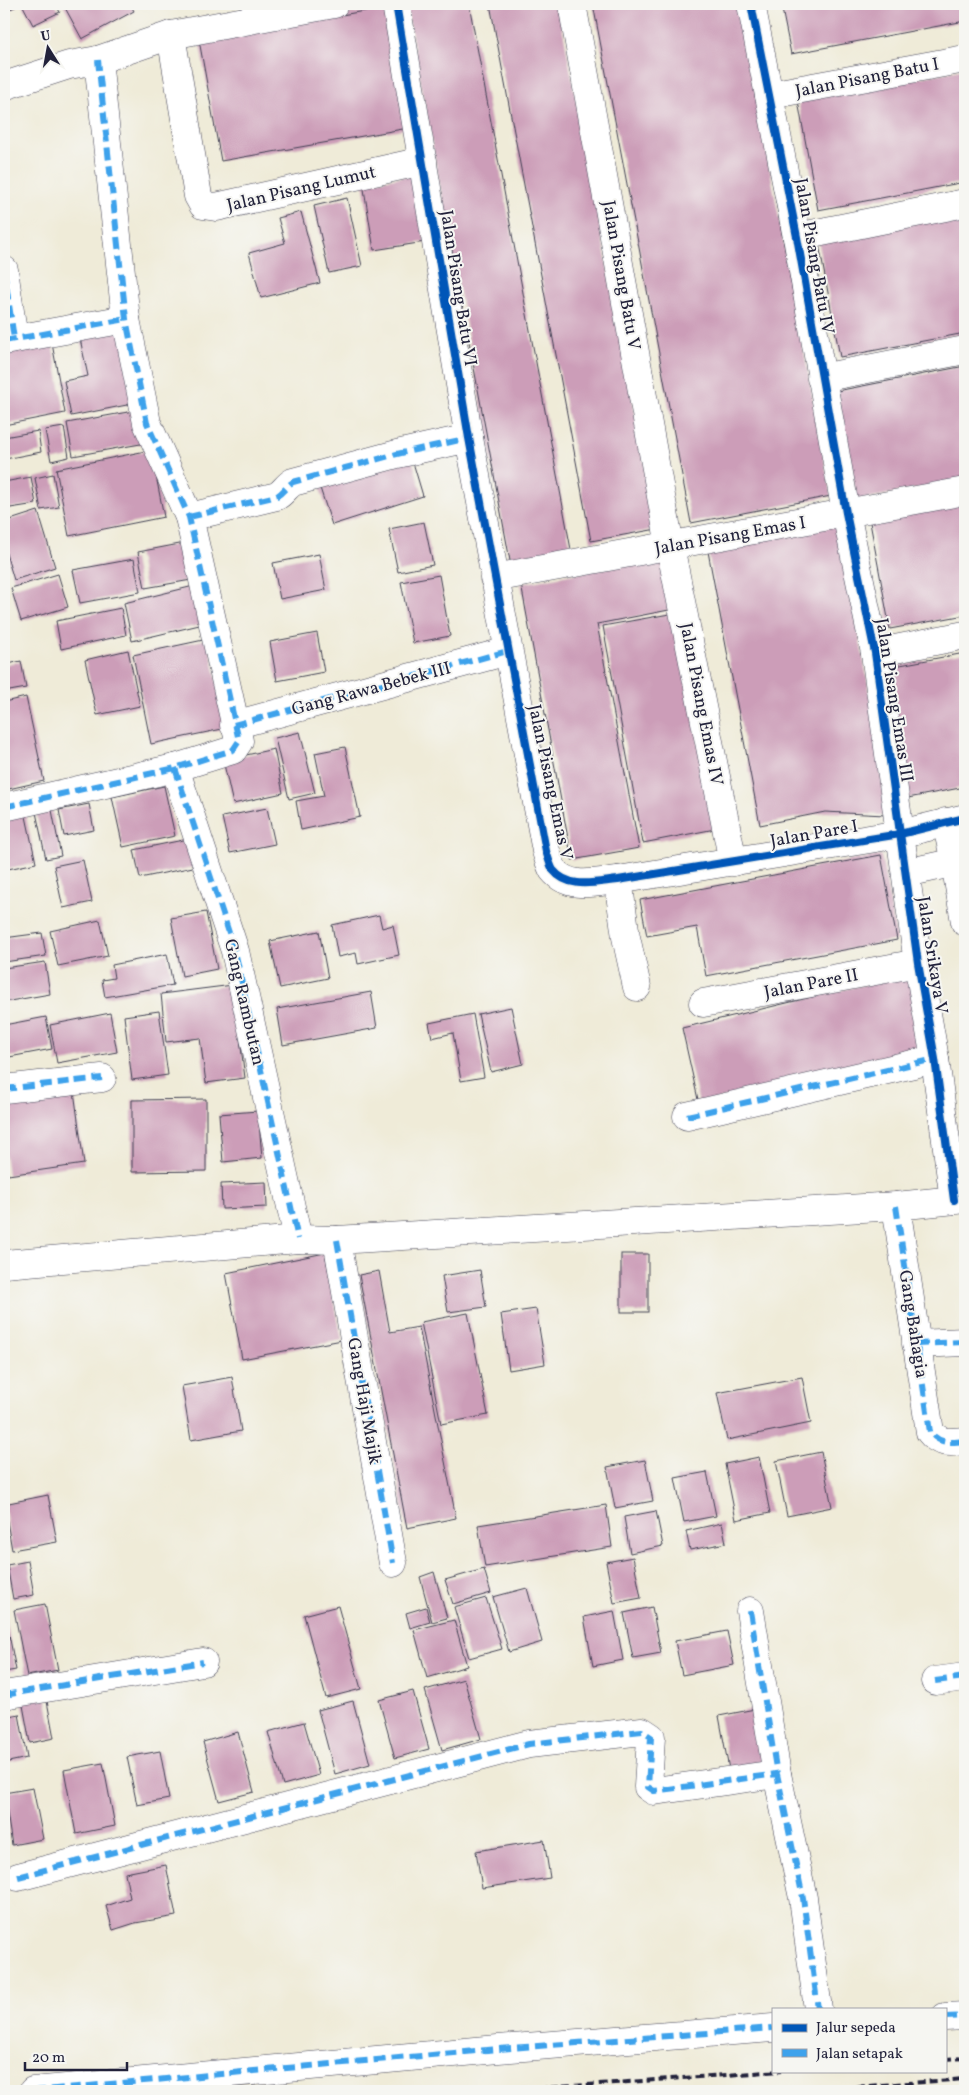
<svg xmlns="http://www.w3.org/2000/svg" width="969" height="2095" viewBox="0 0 969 2095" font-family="Vollkorn,serif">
  <rect width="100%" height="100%" fill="#f6f6f2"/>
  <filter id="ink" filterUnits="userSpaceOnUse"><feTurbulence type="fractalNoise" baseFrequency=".02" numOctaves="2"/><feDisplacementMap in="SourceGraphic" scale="10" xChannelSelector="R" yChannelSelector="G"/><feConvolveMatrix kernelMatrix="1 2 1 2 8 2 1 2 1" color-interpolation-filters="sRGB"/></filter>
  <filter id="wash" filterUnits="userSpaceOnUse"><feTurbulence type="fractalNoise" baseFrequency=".0096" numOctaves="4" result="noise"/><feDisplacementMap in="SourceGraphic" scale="20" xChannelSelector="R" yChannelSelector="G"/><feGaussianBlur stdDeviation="1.12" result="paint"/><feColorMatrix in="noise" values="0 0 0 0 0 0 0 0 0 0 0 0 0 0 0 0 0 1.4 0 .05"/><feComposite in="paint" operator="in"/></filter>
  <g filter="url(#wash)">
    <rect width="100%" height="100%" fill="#efebd8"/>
    <g id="blocks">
      <g fill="#cc9db8">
        <polygon points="4,4 16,4 17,6 4,12"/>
        <polygon points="22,4 55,4 60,12 33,25"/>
        <polygon points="63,4 130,4 134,11 82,39"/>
        <polygon points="406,4 469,4 572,555 511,566"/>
        <polygon points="490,4 558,4 657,529 591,541"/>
        <polygon points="593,4 739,4 831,496 691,523"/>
        <polygon points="781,4 965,4 965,21 791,54"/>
        <polygon points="393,6 414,127 221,161 199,40"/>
        <polygon points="965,69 965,182 818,210 798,101"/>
        <polygon points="414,175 425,242 374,250 363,183"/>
        <polygon points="347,198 362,266 329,273 314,206"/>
        <polygon points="301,212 320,283 261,298 249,253 285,243 278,218"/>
        <polygon points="965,212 965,333 840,357 818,239"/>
        <polygon points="123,326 137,403 71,416 64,381 88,376 79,334"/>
        <polygon points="51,338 65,413 4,425 4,347"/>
        <polygon points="965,366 965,480 857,500 837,391"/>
        <polygon points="139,410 146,443 73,456 67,423"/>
        <polygon points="64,427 69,457 51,461 45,430"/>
        <polygon points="38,431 41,452 5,459 4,437"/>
        <polygon points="151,450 164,517 69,536 56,469"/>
        <polygon points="412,459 423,496 332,525 320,488"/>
        <polygon points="53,474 59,507 41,510 35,478"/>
        <polygon points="31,477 36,504 4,509 4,482"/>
        <polygon points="965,498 965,615 890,629 869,517"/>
        <polygon points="38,511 55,567 14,580 4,547 4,522"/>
        <polygon points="837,517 880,748 885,815 825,812 760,825 706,541"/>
        <polygon points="424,522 433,565 398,572 389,529"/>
        <polygon points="190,542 197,579 145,588 138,552"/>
        <polygon points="319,554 326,590 280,599 273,563"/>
        <polygon points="664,557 674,609 597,624 639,848 572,860 521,584"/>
        <polygon points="134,559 140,592 80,603 73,570"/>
        <polygon points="58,574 68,607 21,621 11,588"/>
        <polygon points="439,575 450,636 413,643 401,582"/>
        <polygon points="202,584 212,622 132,641 124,603"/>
        <polygon points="121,608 126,635 61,649 56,621"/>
        <polygon points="675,613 715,829 643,843 603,626"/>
        <polygon points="317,633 324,672 277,681 270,642"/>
        <polygon points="208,639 227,728 151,744 133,655"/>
        <polygon points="128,650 140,706 97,715 85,660"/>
        <polygon points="965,653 965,787 908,798 884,668"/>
        <polygon points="21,661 26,688 4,692 4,665"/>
        <polygon points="26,697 44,781 4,790 4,702"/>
        <polygon points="300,732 315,793 289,799 275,738"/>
        <polygon points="345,747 360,817 301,830 296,801 324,796 315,753"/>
        <polygon points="274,749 283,793 233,804 223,760"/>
        <polygon points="164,786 175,836 123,847 112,797"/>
        <polygon points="50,800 61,856 46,859 34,803"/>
        <polygon points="89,804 94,830 64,836 59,810"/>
        <polygon points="24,807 36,863 8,869 4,848 4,811"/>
        <polygon points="267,808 275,844 230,853 222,817"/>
        <polygon points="188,839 193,867 140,878 134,850"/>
        <polygon points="881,855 897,940 706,976 697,927 647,936 640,900"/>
        <polygon points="83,860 92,902 63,908 54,866"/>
        <polygon points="206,912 217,969 182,976 171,918"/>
        <polygon points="379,915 382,928 393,925 399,955 358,964 356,953 338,957 332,925"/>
        <polygon points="100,920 108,956 58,966 50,931"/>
        <polygon points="319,931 328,978 280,988 270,941"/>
        <polygon points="42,933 46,956 4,962 4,938"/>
        <polygon points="167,954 173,985 105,997 102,980 114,978 112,965"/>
        <polygon points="45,962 50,994 4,1002 4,968"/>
        <polygon points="913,973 931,1050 699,1104 682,1028"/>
        <polygon points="233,985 245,1078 206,1083 200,1038 166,1042 161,994"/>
        <polygon points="371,992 377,1028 283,1045 277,1009"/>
        <polygon points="511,1007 523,1064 491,1072 478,1014"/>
        <polygon points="159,1011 168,1075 132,1080 124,1016"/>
        <polygon points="110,1013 117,1052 57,1063 50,1025"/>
        <polygon points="473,1014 484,1077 461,1081 453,1033 432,1038 429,1023"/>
        <polygon points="46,1017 52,1049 4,1058 4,1025"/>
        <polygon points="73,1084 84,1164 8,1175 4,1146 4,1094"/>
        <polygon points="206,1099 206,1171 132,1172 132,1100"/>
        <polygon points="258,1111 262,1158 223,1162 219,1114"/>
        <polygon points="266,1182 267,1207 222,1209 221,1184"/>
        <polygon points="325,1253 342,1340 242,1359 226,1273"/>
        <rect x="621" y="1254" width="27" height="58"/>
        <polygon points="480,1270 486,1307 448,1312 442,1276"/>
        <polygon points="379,1271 390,1332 419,1327 456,1518 407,1528 359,1275"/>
        <polygon points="536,1309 545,1364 509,1370 501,1314"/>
        <polygon points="468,1313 488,1415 441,1424 421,1322"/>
        <polygon points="232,1377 241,1431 191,1440 182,1386"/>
        <polygon points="802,1377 811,1423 727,1440 717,1393"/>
        <polygon points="821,1452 832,1507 787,1516 776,1461"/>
        <polygon points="759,1457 770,1513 736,1520 725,1464"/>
        <polygon points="645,1460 653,1501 615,1508 607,1467"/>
        <polygon points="707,1472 716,1516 684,1522 675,1478"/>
        <polygon points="48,1495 57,1542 12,1550 4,1504"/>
        <polygon points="606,1505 612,1547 485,1567 478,1525"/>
        <polygon points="656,1511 663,1546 630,1553 624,1517"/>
        <polygon points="722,1523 726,1543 690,1550 686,1531"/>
        <polygon points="633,1557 641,1598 614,1603 606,1562"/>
        <polygon points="28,1561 34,1595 13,1599 7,1565"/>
        <polygon points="484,1569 491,1593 453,1604 445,1580"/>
        <polygon points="434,1572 447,1618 432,1622 420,1577"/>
        <polygon points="527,1588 542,1642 509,1652 493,1597"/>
        <polygon points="486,1598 502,1649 469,1658 454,1607"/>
        <polygon points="45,1604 58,1670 27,1676 14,1610"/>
        <polygon points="338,1606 361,1689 326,1698 304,1615"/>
        <polygon points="426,1607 430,1622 410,1628 406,1613"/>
        <polygon points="652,1607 661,1653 633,1658 624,1613"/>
        <polygon points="4,1609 16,1670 4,1672"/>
        <polygon points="614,1611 623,1660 593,1666 584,1617"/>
        <polygon points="454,1620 467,1666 427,1678 414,1630"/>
        <polygon points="727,1631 734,1665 682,1675 675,1641"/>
        <polygon points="464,1679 481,1739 442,1750 425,1690"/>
        <polygon points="413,1691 429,1749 395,1758 379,1700"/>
        <polygon points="46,1696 54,1738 30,1743 22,1700"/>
        <polygon points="353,1701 370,1764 335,1774 318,1710"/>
        <polygon points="760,1708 773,1772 731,1780 719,1716"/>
        <polygon points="19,1714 27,1758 4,1763 4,1717"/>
        <polygon points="304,1722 319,1775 283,1785 268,1732"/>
        <polygon points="238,1732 254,1792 219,1801 203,1742"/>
        <polygon points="160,1751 169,1799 137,1805 127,1757"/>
        <polygon points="103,1763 115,1826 76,1834 64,1770"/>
        <polygon points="33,1788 43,1839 12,1845 4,1793"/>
        <polygon points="544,1840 550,1878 482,1888 476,1851"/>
        <polygon points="166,1865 176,1916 135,1923 113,1930 106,1906 130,1898 125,1873"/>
      </g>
    </g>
  </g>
  <g filter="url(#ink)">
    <use href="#blocks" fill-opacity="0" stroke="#414053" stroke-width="1"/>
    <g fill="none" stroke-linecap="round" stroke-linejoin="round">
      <defs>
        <g id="minor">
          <path d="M396,4L469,438L546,851C548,857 550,865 553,870C569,890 596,882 618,880L900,834L965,818"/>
          <polyline points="572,4 670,546 733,862"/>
          <polyline points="751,4 797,237 846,513 875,653 918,963 935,1059 954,1200"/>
          <polyline points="171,35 198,196 203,205 216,207 423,161"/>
          <polyline points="4,86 69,65 98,60 171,35 334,4"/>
          <polyline points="769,95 965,59"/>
          <polyline points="797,237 965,203"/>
          <polyline points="4,270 14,339"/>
          <polyline points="4,341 126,319"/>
          <polyline points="821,378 965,350"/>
          <path d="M189,517L277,496C284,492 286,486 293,482L397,454L469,438"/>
          <polyline points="494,578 965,491"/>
          <polyline points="875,653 965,635"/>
          <polyline points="234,725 508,651"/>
          <polyline points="175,768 235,951 298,1239"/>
          <polyline points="4,807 175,768 233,750 239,741 189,517 147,423 126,319 98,60"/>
          <polyline points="946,822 955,862 965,922"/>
          <polyline points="906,873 965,860"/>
          <polyline points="618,880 626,937 637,987"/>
          <polyline points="703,1003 918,963"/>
          <polyline points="4,1089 102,1078"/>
          <polyline points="687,1116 935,1059"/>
          <path d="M896,1206L930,1432C940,1445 951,1442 965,1441"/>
          <polyline points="337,1240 393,1563"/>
          <polyline points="916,1344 965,1342"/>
          <polyline points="750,1611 777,1774 803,1898 818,2009"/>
          <polyline points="935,1681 965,1677"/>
          <polyline points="4,1695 203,1662"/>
          <polyline points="18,1877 529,1744 642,1731 651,1737 648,1787 654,1791 777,1774"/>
          <polyline points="945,2017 965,2016"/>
          <polyline points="33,2091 498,2049 773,2028"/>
        </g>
        <polyline id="tertiary" points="4,1264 298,1239 337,1240 896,1206 965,1199"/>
      </defs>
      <use href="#minor" stroke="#414053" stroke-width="29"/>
      <use href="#tertiary" stroke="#414053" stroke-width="29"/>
      <use href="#minor" stroke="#fff" stroke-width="28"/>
      <use href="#tertiary" stroke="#fff" stroke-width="28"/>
      <g stroke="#22223b" stroke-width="4" stroke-dasharray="8 4" stroke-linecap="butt">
        <polyline points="945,2059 965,2058"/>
        <polyline points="503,2091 781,2071"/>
        <polyline points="797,2091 965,2079"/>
      </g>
      <g stroke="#3ea2ec" stroke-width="6" stroke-dasharray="12 6" stroke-linecap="butt">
        <polyline points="4,270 14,339"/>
        <polyline points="4,341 126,319"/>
        <path d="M189,517L277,496C284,492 286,486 293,482L397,454L469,438"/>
        <polyline points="234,725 508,651"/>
        <polyline points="175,768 235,951 298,1239"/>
        <polyline points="4,807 175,768 233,750 239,741 189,517 147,423 126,319 98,60"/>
        <polyline points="4,1089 102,1078"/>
        <polyline points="687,1116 935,1059"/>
        <path d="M896,1206L930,1432C940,1445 951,1442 965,1441"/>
        <polyline points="337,1240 393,1563"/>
        <polyline points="916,1344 965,1342"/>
        <polyline points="750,1611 777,1774 803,1898 818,2009"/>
        <polyline points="935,1681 965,1677"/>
        <polyline points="4,1695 203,1662"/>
        <polyline points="18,1877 529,1744 642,1731 651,1737 648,1787 654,1791 777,1774"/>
        <polyline points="945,2017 965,2016"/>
        <polyline points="33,2091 498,2049 773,2028"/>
      </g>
      <defs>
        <g id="cycleway">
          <path d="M396,4L469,438L546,851C548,857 550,865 553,870C569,890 596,882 618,880L900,834L965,818"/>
          <polyline points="751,4 797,237 846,513 875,653 918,963 935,1059 954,1200"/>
        </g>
      </defs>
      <use href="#cycleway" stroke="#f6f6f2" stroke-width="11"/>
      <use href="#cycleway" stroke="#0057b8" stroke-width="8"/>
    </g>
  </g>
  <g text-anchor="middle" stroke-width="4" stroke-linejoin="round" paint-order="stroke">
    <g font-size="18" fill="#22223b" stroke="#f6f6f2">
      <text transform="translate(867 77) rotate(-11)" y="6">Jalan Pisang Batu I</text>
      <text transform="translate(301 188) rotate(-13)" y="6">Jalan Pisang Lumut</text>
      <text transform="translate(815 256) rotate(80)" y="6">Jalan Pisang Batu IV</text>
      <text transform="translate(622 275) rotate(80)" y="6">Jalan Pisang Batu V</text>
      <text transform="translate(459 288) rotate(81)" y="6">Jalan Pisang Batu VI</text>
      <text transform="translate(730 535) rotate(-10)" y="6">Jalan Pisang Emas I</text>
      <text transform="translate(371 688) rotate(-15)" y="6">Gang Rawa Bebek III</text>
      <text transform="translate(895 700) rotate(81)" y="6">Jalan Pisang Emas III</text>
      <text transform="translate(702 704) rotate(79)" y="6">Jalan Pisang Emas IV</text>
      <text transform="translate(551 782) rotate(78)" y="6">Jalan Pisang Emas V</text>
      <text transform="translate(814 833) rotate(-10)" y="6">Jalan Pare I</text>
      <text transform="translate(933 955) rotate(81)" y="6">Jalan Srikaya V</text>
      <text transform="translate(811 983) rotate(-11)" y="6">Jalan Pare II</text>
      <text transform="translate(245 1002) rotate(77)" y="6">Gang Rambutan</text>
      <text transform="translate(914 1324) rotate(81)" y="6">Gang Bahagia</text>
      <text transform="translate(365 1401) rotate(80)" y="6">Gang Haji Majik</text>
    </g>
  </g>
  <rect width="969" height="2095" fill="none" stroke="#f6f6f2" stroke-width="20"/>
  <rect x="772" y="2008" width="175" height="65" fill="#f6f6f2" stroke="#a1a1a9"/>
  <rect x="782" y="2024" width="25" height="8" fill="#0057b8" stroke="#a1a1a9"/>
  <text x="816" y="2032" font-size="15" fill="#22223b">Jalur sepeda</text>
  <rect x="782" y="2049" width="25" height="8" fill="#3ea2ec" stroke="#a1a1a9"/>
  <text x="816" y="2058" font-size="15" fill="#22223b">Jalan setapak</text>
  <g transform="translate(48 48) rotate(349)" stroke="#f6f6f2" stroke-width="4" paint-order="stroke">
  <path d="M0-4L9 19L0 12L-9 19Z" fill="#22223b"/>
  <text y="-8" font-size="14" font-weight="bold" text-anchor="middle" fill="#22223b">U</text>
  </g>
  <path d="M25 2062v8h102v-8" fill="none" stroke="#22223b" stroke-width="2.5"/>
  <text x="32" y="2062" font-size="15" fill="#22223b" stroke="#f6f6f2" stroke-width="4" paint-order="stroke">20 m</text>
</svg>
